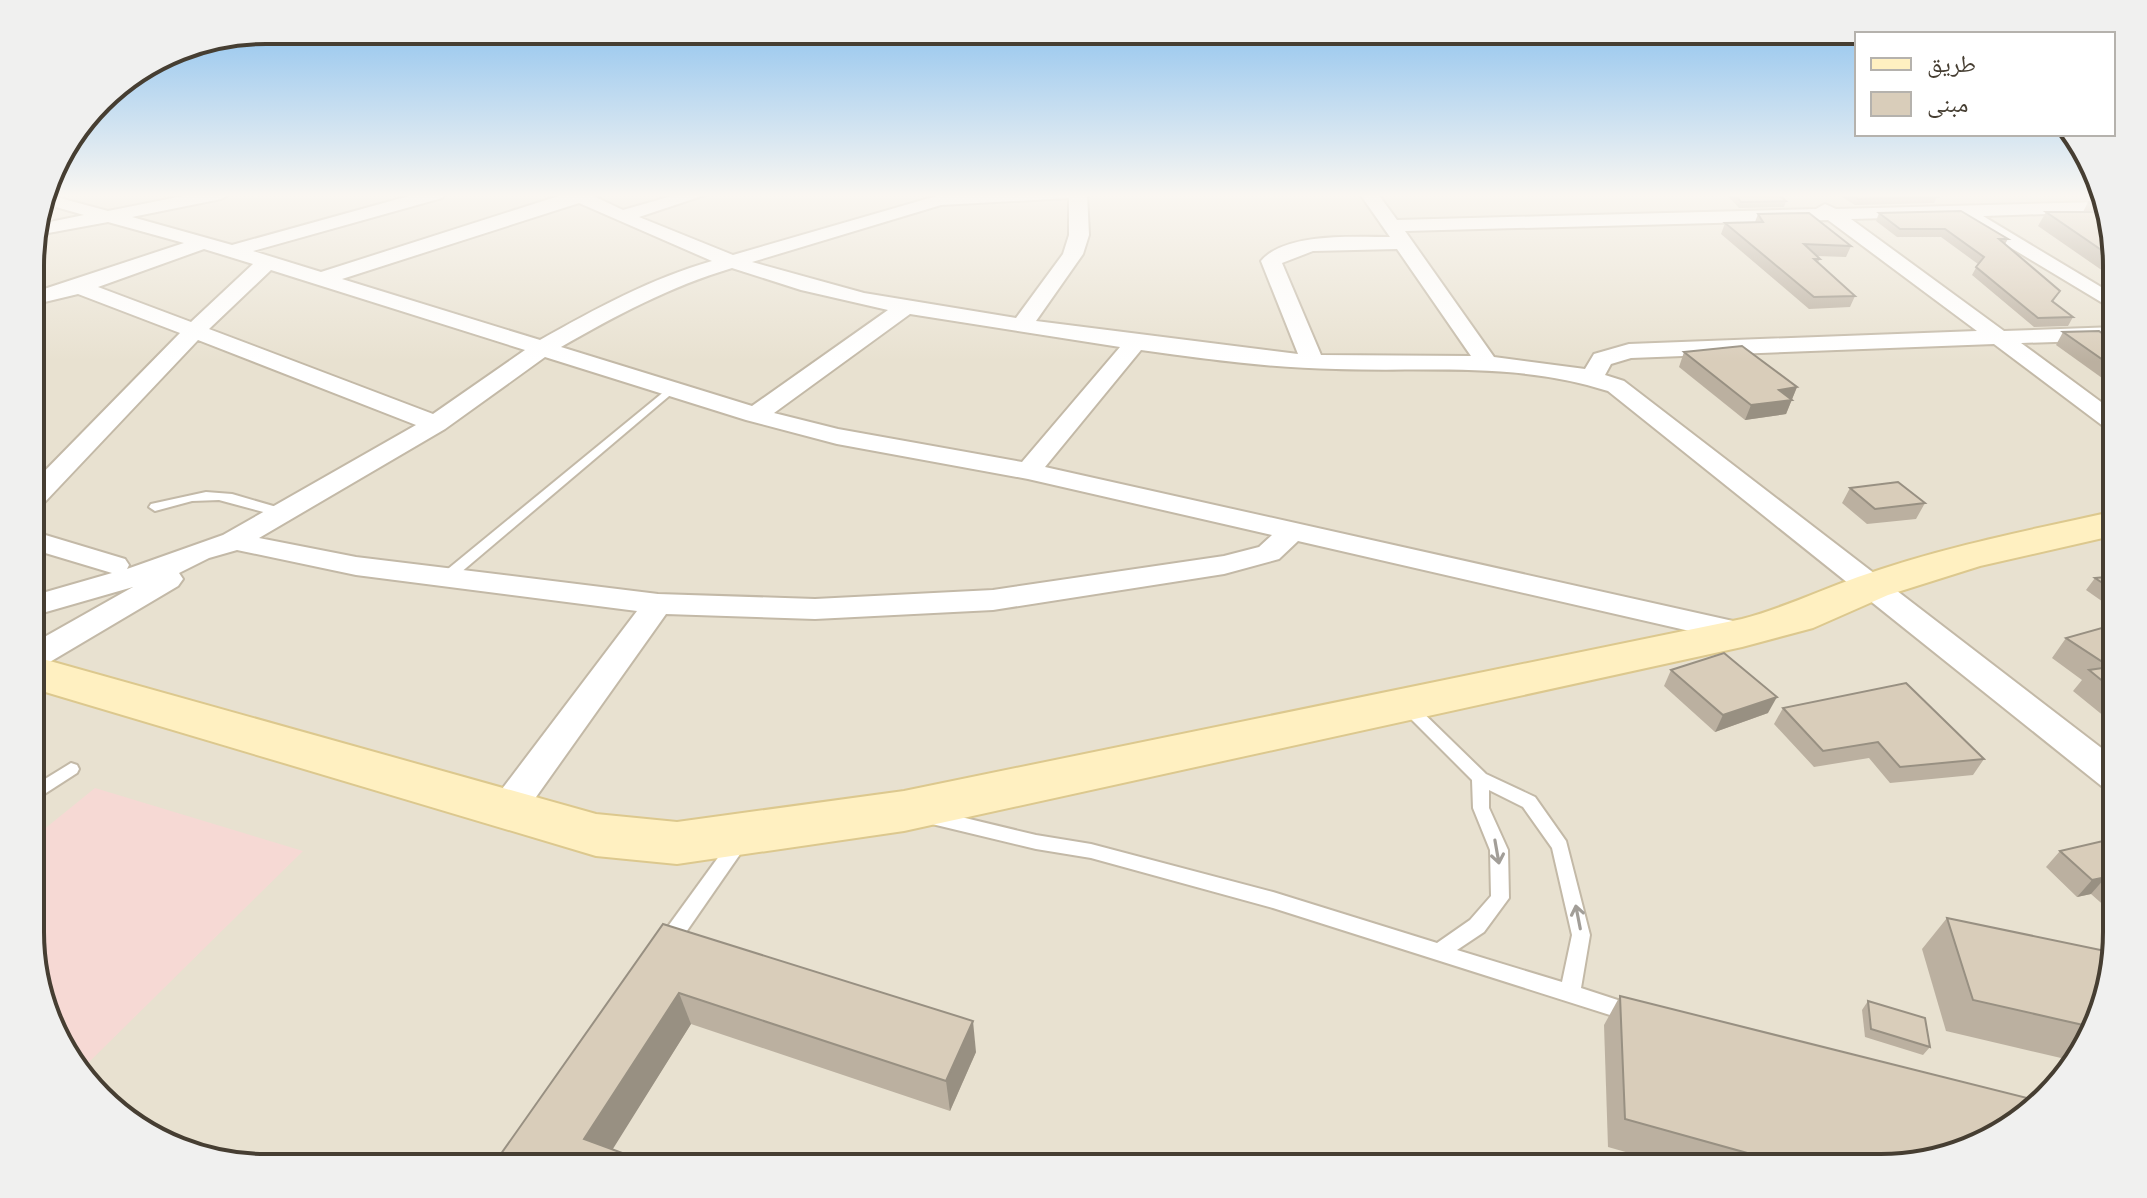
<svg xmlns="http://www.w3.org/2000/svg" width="2147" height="1198" viewBox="0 0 2147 1198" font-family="Figtree,'Noto Naskh Arabic',sans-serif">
  <rect width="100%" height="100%" fill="#f4eee3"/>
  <polygon fill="#e8e1d0" points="45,194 2097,194 2116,250 2117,947 2086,1050 1999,1136 1896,1168 266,1168 148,1137 70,1063 32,962 32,236"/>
  <polygon fill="#f6d9d4" points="95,788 303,851 79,1072 70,1063 32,962 32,839"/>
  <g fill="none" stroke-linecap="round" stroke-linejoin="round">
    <defs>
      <g id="lane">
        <polygon points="671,386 675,387 675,391 453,579 443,579 441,576 443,573"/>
        <polygon points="206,492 232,494 287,510 288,513 282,517 219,500 192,501 155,511 149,507 151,504"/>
        <path d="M1408,701L1413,703L1486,774L1535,797L1566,841L1590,935L1581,988L1639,1007L1642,1013L1639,1019L1632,1022L1273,908L1091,858L1036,849L932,824L926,822L923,817L926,812L932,810L1036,835L1091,844L1273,892L1437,943L1470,920L1491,896L1490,850L1473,808L1472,780L1403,711L1400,707L1403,703ZM1489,790L1523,807L1552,848L1572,935L1562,982L1457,950L1484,932L1509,898L1508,850L1489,808Z"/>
        <polygon points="71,763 77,765 79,769 77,773 32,802 32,787"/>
        <polygon points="739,835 745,837 748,842 745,847 675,948 668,950 661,948 659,942 661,936 733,837"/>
      </g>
      <path id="street" d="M45,194L108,211L193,194H230L221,199L132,217L232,245L416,194H445L442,198L253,251L321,272L565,194H589L623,210L679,194H708L639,217L733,255L940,195L1087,194L1089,235L1083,254L1036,321L1298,354L1261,261C1285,232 1355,237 1390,237L1360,194H1378L1397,220L1816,209L1825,204L1836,209L2100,202L2104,212L1983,216L2116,296V311L1958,216L1851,219L2004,331L2116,327V340L2021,343L2116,413V431L2107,429L1994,344L1631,358L1611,364L1605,375L1624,381L2117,760V792L2104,788L1608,391C1519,362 1428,372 1336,369C1271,368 1206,359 1141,350L1045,467L1742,623L1753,626L1758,633L1753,640L1742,643L1298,541L1279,559L1224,574L993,610L815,619L666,614L519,821L506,825L493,821L488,811L493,801L637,611L356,575L237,550L209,558L179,573L183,579L178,586L43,666L32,669V644L133,587L32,616V596L112,573L32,549V531L125,559L129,565L127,569L223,535L416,425L198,340L42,505L32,507V484L180,333L78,294L32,305V293L184,243L108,222L32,236L35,225L84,215L42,203ZM1069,198V235L1063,254L1016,318L864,293L752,262L941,205ZM579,203L712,261C650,279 597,308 540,340L342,279ZM1828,220L1977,331L1629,344L1594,354L1585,369L1494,357L1405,231ZM204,249L253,264L191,322L98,287ZM1397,249L1471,356L1321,355L1282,263L1313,251ZM732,268L801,290L888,310L752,406L561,347C617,315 669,287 732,268ZM271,270L525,350L433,414L209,329ZM910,314L1120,347L1022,462L838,429L774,413ZM545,357L746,420L837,444L1028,479L1272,535L1259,547L1224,556L993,590L815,599L658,594L356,557L259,538L445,429Z"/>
      <path id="secondary" d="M2116,511V535L1980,566L1888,595L1813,628L1742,647L904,831L677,864L596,856L32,688V656L596,814L677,822L904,791L1742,619C1783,608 1819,591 1858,577C1942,547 2030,530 2116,511Z"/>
    </defs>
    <use href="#lane" stroke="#c3b9a7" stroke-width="4"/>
    <use href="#street" stroke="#c3b9a7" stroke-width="4"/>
    <use href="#secondary" stroke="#dcc88e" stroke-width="4"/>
    <use href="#lane" fill="#fff" fill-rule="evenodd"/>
    <use href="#street" fill="#fff" fill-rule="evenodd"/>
    <use href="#secondary" fill="#fff0c1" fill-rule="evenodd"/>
  </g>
  <g fill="#bbb0a0">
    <polygon points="1726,194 1778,194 1786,201 1784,207 1739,208"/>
    <polygon points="1837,194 1932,194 1937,197 1934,203 1855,205"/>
    <polygon points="2088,202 2100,202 2116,250 2116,280 2038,226 2046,212 2083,212"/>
    <polygon points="1879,213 2008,239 2005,244 2060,291 2053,302 2073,317 2068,326 2034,327 1972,275 1978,264 1941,237 1897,237 1876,221"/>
    <polygon points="1758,214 1851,246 1846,257 1817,256 1820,259 1818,262 1855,296 1850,307 1809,309 1721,234 1725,223 1755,222"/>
    <polygon points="2063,332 2116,337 2116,388 2056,345"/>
    <polygon points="1684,352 1797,387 1786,414 1745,420 1679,367"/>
    <polygon points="1850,488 1925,503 1916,519 1867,524 1842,503"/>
    <polygon points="2116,576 2116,611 2086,590 2095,578"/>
    <polygon points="2116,624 2116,726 2073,691 2082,680 2052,658 2066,638"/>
    <polygon points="1671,670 1768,713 1715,732 1664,686"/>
    <polygon points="1783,708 1984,759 1973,775 1890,783 1869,758 1814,767 1774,724"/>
    <polygon points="2116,838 2117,917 2091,894 2077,897 2046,867 2060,851"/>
    <polygon points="1947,918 2115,953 2086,1050 2074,1061 1946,1031 1922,949"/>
    <polygon points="663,924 976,1052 950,1111 691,1024 612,1149 491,1168"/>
    <polygon points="1620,996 1896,1168 1682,1168 1608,1147 1604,1025"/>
    <polygon points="1868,1001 1930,1047 1923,1055 1865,1037 1862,1010"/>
  </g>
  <g fill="#989082">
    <polygon points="1797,387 1786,414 1745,420 1751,405 1779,390"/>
    <polygon points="1777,697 1768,713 1715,732 1723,715"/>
    <polygon points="2106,877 2091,894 2077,897 2092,880"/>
    <polygon points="679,993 691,1024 601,1168 584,1139"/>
    <polygon points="973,1021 976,1052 950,1111 946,1081"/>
  </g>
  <g fill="#d9cdba" stroke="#989082" stroke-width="2">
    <polygon points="1734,194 1778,194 1786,201 1741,202"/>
    <polygon points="1850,194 1932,194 1937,197 1858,199"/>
    <polygon points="2088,202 2100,202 2103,210"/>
    <polygon points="1961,211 2008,239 1999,239 2060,291 2052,301 2073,317 2038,318 1976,267 1984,257 1945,229 1900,229 1879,213"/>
    <polygon points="2046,212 2104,212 2116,250 2116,260"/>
    <polygon points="1809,213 1851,246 1804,244 1820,259 1814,259 1855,296 1814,297 1725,223 1763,222 1758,214"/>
    <polygon points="2099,331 2107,337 2116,337 2116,369 2063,332"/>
    <polygon points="1742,346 1797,387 1779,390 1792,400 1751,405 1684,352"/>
    <polygon points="1898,482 1925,503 1875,509 1850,488"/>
    <polygon points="2116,576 2116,592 2095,578"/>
    <polygon points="2116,624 2116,692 2089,670 2110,667 2066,638"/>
    <polygon points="1724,653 1777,697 1723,715 1671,670"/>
    <polygon points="1906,683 1984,759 1900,767 1878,742 1823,751 1783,708"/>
    <polygon points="2116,838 2117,887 2106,877 2092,880 2060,851"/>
    <polygon points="1947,918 2115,953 2092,1027 1973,1000"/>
    <polygon points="663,924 973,1021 946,1081 679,993 584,1139 663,1168 491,1168"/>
    <polygon points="1620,996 2035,1100 1999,1136 1896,1168 1801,1168 1625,1119"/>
    <polygon points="1868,1001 1925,1018 1930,1047 1871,1029"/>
  </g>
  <defs><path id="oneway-shaft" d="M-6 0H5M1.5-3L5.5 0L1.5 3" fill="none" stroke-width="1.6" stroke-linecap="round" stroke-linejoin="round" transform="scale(2)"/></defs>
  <g stroke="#a29e98">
    <use href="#oneway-shaft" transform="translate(1497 852) rotate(80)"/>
    <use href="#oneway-shaft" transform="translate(1578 917) rotate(-101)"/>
  </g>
  <linearGradient id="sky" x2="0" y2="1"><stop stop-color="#87bfee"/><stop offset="0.54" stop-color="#faf7f2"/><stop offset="1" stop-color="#faf7f2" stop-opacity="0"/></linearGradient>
  <rect width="2147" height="362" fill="url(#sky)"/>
  <path d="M0 0H2147V1198H0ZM266 44H1881A222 222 0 0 1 2103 266V932A222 222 0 0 1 1881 1154H266A222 222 0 0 1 44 932V266A222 222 0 0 1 266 44Z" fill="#f0f0ef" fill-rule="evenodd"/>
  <path fill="none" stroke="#463e32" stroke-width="4" d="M266 44H1881A222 222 0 0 1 2103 266V932A222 222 0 0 1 1881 1154H266A222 222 0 0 1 44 932V266A222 222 0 0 1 266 44Z"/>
  <rect x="1855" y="32" width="260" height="104" fill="#ffffff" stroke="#b5b2ad" stroke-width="2"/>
  <rect x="1871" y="58" width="40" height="12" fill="#fff0c1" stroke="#b5b2ad" stroke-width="2"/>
  <text x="1927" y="72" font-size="24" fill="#463e32">طريق</text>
  <rect x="1871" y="92" width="40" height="24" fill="#d9cdba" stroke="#b5b2ad" stroke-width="2"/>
  <text x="1927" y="112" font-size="24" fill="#463e32">مبنى</text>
</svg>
